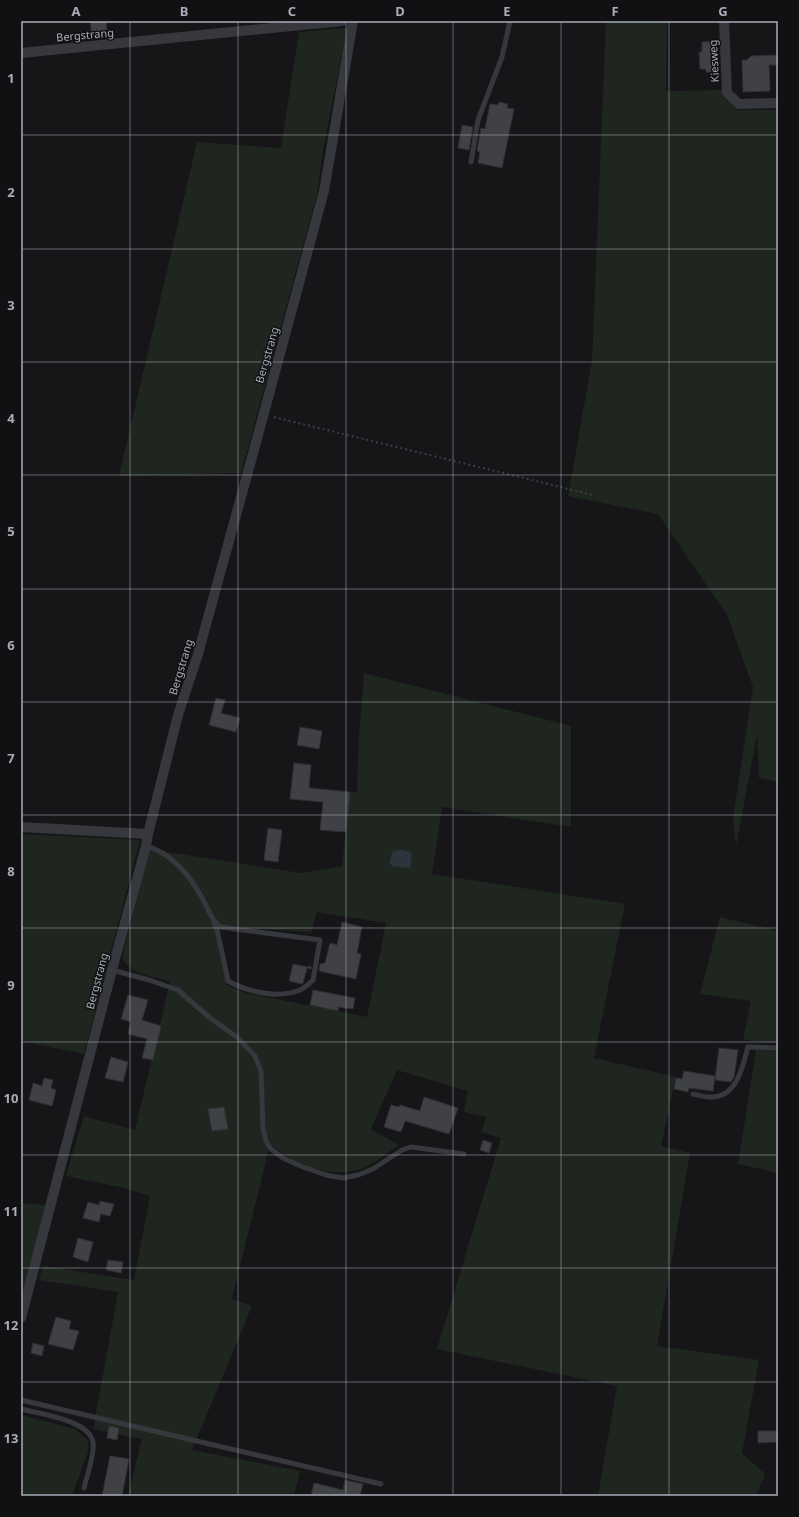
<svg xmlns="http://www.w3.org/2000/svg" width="799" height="1517" viewBox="0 0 799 1517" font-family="'Noto Sans',sans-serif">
  <rect width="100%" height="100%" fill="#161618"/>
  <g fill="#1e261f" fill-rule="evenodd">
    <polygon points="606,21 667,21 666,91 722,90 723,97 737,110 778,110 778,782 759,778 757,735 736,846 733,818 753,687 727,615 658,514 568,496 592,361"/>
    <polygon points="347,28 323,150 317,194 241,473 119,476 197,142 281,148 299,32"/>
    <path d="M364,673L571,726V827L442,807L432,874L625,904L594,1058L676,1077L661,1146L690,1153L657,1346L759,1360L742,1453L765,1474L756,1496H598L617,1386L437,1349L501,1138L481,1132L486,1117L464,1112L468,1091L397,1070L371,1129L399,1145C388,1152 378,1161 368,1166C342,1179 308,1170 285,1155C280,1152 275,1147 270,1144L232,1299L252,1306L192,1450L300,1471L294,1496H128L142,1439L93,1429L118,1292L39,1280L43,1266L134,1280L150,1196L120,1187L66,1176L84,1116L135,1130L170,982C152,975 132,976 122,958L149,849L301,873L342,866L350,792H357L359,736ZM317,912L386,923L367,1017L246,993L227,985L214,926L311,932Z"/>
    <polygon points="21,834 140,840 84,1054 21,1041"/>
    <polygon points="720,917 778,931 778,1043 743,1040 751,1001 700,994"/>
    <polygon points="756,1050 778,1051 778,1173 738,1164"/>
    <polygon points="21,1203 46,1205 21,1301"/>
    <polygon points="21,1415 75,1429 88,1441 88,1452 72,1496 21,1496"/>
  </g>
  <polygon fill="#2c353c" points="402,850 410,852 412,854 410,868 408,868 392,866 389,862 393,851"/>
  <g fill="#404145" stroke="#303034">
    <polygon points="90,21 106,21 107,30 104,30 105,37 92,38"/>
    <polygon points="717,41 717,72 706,72 706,69 700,69 699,52 702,52 702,42"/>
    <polygon points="778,55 778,65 769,65 770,91 743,92 742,60 747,60 751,56"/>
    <polygon points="499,102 508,104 507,108 514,109 502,168 478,163 480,152 477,151 481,128 485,129 490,104 498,105"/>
    <polygon points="462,125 473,127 469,150 458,148"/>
    <polygon points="216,698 225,700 221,713 240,718 236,732 209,725"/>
    <polygon points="300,727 322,731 319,749 297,745"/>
    <polygon points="294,763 311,765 309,788 350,792 346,832 320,830 323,802 290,799"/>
    <polygon points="268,828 282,830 278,862 264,860"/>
    <polygon points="342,922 362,927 357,953 361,954 356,979 319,971 320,964 325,963 330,943 337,945"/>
    <polygon points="293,964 307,967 311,966 311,969 307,968 303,983 302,984 289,981"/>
    <polygon points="313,990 355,998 353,1009 338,1007 338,1011 310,1005"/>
    <polygon points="128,995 148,1000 142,1020 161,1026 153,1060 142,1058 147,1039 128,1034 131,1022 121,1019"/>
    <polygon points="719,1048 738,1050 734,1077 731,1082 715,1080"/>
    <polygon points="111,1057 128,1062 123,1082 105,1078"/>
    <polygon points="684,1071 715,1076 713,1091 689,1088 688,1092 674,1089 676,1078 682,1079"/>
    <polygon points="44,1078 53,1080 51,1088 56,1090 52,1106 29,1100 33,1083 42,1086"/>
    <polygon points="424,1097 458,1108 449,1134 405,1121 401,1132 384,1127 391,1105 399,1107 400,1105 420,1111"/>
    <polygon points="224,1107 228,1129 212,1131 208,1109"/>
    <polygon points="483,1140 492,1143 489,1153 480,1150"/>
    <polygon points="100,1201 114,1204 110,1216 101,1214 99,1222 83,1218 88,1202 99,1205"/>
    <polygon points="78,1238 93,1242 88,1262 73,1257"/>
    <polygon points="108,1260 123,1262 121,1273 106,1270"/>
    <polygon points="56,1317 71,1321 69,1329 79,1331 73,1350 48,1344"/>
    <polygon points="33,1343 44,1346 42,1356 31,1353"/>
    <polygon points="109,1426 119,1428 117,1440 107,1438"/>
    <polygon points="758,1431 778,1431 778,1442 758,1443"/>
    <polygon points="110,1456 129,1459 122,1496 102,1496"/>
    <polygon points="345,1480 363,1484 360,1496 311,1496 314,1483 343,1490"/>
  </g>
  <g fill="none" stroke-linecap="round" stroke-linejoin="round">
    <polyline stroke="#3d3f44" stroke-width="2" stroke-dasharray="2 3" stroke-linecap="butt" points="274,417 593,495"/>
    <g stroke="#37383d" stroke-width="5">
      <polyline points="471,162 478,120 502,57 510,21"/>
      <path d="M146,846C171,852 191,877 202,898C208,908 211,920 220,927L320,940L313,980C309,984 304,988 300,990C278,999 248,992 228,981L218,934L214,922"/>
      <polyline points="112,970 149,980 178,990 210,1018 237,1037 255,1056 261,1071 263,1128 266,1141 271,1149 283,1158 303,1167 326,1175 343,1178 358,1175 373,1169 402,1150 411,1147 464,1154"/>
      <path d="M693,1094C698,1095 704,1097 709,1097C737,1098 742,1069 748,1047L778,1048"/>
      <polyline points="21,1400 381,1484"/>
      <path d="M21,1409C40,1414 89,1420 93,1442C95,1454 87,1475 84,1488"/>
    </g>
    <g stroke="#37383d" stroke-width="10">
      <polyline points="724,21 727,93 739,104 778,103"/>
      <polyline points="21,53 342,21"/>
      <polyline points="21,827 148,834"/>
      <polyline points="21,1318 112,970 146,846 148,834 178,715 198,654 249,468 324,191 353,21"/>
    </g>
  </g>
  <path fill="none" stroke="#a8adb8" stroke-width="1" stroke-opacity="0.55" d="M130,21V1496M238,21V1496M346,21V1496M453,21V1496M561,21V1496M669,21V1496M21,135H778M21,249H778M21,362H778M21,475H778M21,589H778M21,702H778M21,815H778M21,928H778M21,1042H778M21,1155H778M21,1268H778M21,1382H778"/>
  <g text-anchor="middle" stroke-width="3" stroke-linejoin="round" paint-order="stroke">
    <g font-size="11" fill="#a8adb8" stroke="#111113">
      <text transform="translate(85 35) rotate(-5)" y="4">Bergstrang</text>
      <text transform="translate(714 61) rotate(-93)" y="4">Kiesweg</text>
      <text transform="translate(267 355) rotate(-74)" y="4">Bergstrang</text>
      <text transform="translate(181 667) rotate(-73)" y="4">Bergstrang</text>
      <text transform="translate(97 981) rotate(-75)" y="4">Bergstrang</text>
    </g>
  </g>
  <rect width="799" height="1517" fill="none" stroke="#111113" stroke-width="44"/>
  <rect x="22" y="22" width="755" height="1473" fill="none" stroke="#a8adb8" stroke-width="1.5"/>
  <g font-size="13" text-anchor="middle" font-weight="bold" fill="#a8adb8">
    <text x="76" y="16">A</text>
    <text x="184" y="16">B</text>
    <text x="292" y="16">C</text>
    <text x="400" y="16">D</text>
    <text x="507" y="16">E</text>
    <text x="615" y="16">F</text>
    <text x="723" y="16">G</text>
    <text x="11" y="83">1</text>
    <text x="11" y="197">2</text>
    <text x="11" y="310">3</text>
    <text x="11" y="423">4</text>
    <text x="11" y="536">5</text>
    <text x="11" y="650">6</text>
    <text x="11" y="763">7</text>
    <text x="11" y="876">8</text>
    <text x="11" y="990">9</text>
    <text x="11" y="1103">10</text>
    <text x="11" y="1216">11</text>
    <text x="11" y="1330">12</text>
    <text x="11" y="1443">13</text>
  </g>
</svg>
